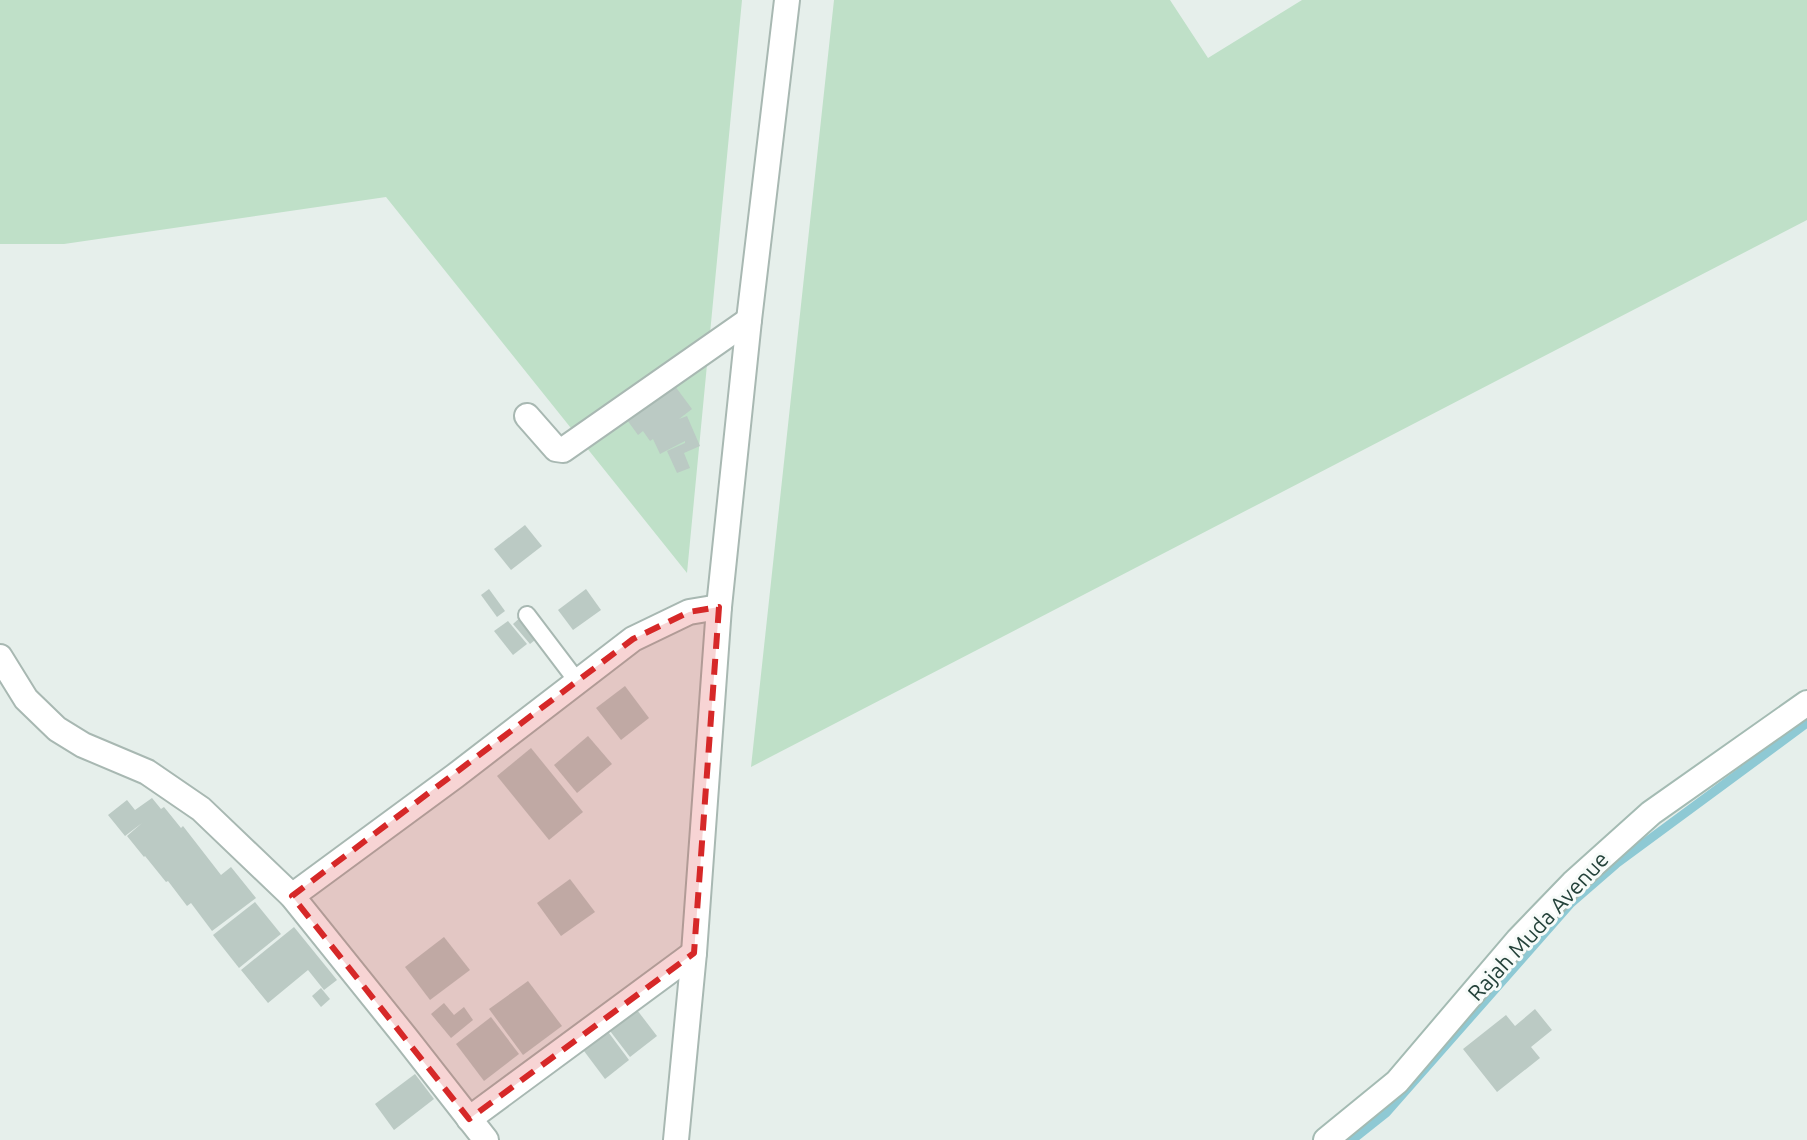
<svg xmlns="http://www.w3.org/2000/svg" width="1807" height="1140" viewBox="0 0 1807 1140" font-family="Ubuntu,sans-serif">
  <rect width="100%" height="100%" fill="#e6efeb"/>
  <g fill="#bfe0c8">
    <polygon points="0,0 742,0 687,573 386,197 64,244 0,244"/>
    <polygon points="834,0 1170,0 1208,58 1302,0 1807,0 1807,220 751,767"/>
  </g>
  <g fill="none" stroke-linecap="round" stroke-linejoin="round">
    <polyline stroke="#8ec9d4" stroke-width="9" points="1352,1140 1386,1113 1571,903 1616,864 1807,723"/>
  </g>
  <g fill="#bbcac4">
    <polygon points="669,378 692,409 679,419 687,416 700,446 684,453 690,468 677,473 667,451 685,443 685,441 660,454 653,439 650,441 643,431 638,435 622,413"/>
    <polygon points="525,525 542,546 511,570 494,549"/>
    <polygon points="489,589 505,611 497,617 481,595"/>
    <polygon points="586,589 601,610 573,630 558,610"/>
    <polygon points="523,615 540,636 530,644 513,624"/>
    <polygon points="508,621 527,644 513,655 494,631"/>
    <polygon points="625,686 649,718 621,740 596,708"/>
    <polygon points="588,736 612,764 577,793 554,765"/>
    <polygon points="531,748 583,812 549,840 497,776"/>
    <polygon points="152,798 161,809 164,807 181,828 183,826 221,875 231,867 256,898 212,931 191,903 187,906 168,881 166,882 145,856 144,857 127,836 142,823 125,836 108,815 127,800 135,810"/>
    <polygon points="570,879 595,912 561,936 537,903"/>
    <polygon points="255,902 281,934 239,968 213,935"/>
    <polygon points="294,927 337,980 324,990 308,970 268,1003 241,970"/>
    <polygon points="444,937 470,970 430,1000 405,967"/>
    <polygon points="528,981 562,1026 523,1055 489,1009"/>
    <polygon points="321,988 330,999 321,1007 312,996"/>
    <polygon points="444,1003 454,1015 464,1007 473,1020 451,1038 431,1014"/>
    <polygon points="634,1006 657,1036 630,1057 607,1027"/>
    <polygon points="1535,1009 1552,1030 1531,1047 1540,1058 1497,1092 1463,1049 1506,1015 1515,1026"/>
    <polygon points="491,1017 519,1054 484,1081 456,1044"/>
    <polygon points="606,1029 629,1060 605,1079 581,1047"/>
    <polygon points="415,1074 434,1099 394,1130 375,1104"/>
  </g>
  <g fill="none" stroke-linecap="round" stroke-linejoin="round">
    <defs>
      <polyline id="lane" points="527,615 577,681"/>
      <g id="street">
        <polyline points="527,416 556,449 563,450 749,320"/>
        <polyline points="0,657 26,699 57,729 83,745 147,772 201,809 292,896 407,1039 486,1140"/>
        <polyline points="292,896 455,776 633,639 689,612 719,607"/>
        <polyline points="469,1119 694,953"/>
        <polyline points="676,1140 694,953 719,607 749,320 787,0"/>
      </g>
      <polyline id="secondary" points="1326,1140 1397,1082 1518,940 1573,883 1651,813 1807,703"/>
    </defs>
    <use href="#lane" stroke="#a8b8b2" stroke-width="20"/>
    <use href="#street" stroke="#a8b8b2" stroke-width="28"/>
    <use href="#secondary" stroke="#a4bbb3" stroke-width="28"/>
    <use href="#lane" stroke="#fff" stroke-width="16"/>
    <use href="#street" stroke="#fff" stroke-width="24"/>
    <use href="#secondary" stroke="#fff" stroke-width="24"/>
  </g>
  <path fill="#d62828" fill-opacity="0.2" stroke="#d62828" stroke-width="6" stroke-dasharray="16 10" stroke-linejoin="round" d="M719,607L694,953L469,1119L292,896L633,639L689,612Z"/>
  <g text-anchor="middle" stroke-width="6" stroke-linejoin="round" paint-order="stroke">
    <g font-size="22" fill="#24423a" stroke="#f7fbf9">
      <text transform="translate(1538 926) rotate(-47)" y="8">Rajah Muda Avenue</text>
    </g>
  </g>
</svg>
